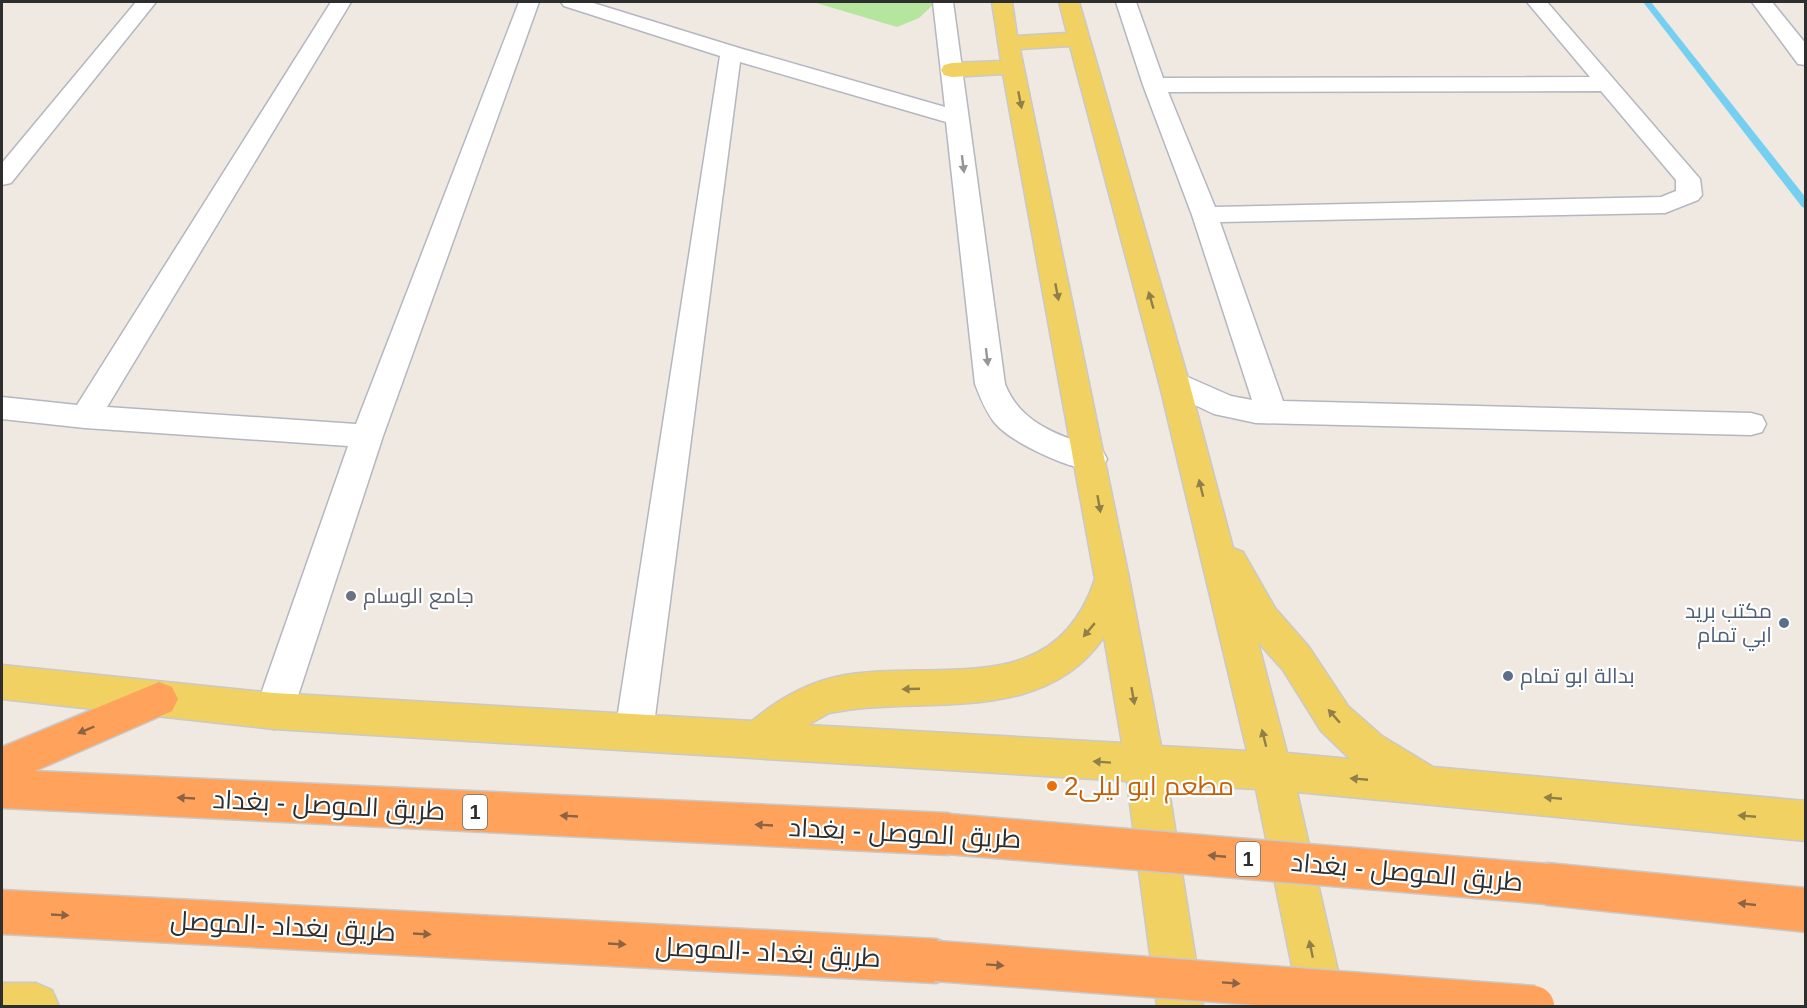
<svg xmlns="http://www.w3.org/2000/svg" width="1807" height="1008" viewBox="0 0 1807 1008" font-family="Arial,Cairo,sans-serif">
  <rect width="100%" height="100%" fill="#efe9e1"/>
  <polygon fill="#b6e59e" points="813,2 936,2 919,18 897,27"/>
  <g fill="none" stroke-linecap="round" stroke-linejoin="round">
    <polygon fill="#75cff0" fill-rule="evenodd" points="1643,2 1651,2 1806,198 1806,208 1802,207"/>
    <defs>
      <g id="minor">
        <polygon points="136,2 156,2 11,183 2,185 2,163"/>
        <polygon points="331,2 351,2 107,407 356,424 519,2 539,2 383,436 293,711 288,723 274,729 260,723 255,711 348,446 85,428 2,419 2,397 77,405"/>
        <path d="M561,2H590L739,48L945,107L933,2H953L1005,384C1021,426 1064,437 1102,450L1107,459L1102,468C1098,469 1093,471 1089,470C1063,466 1010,442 994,422C985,410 980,397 975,384L946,122L740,62L653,732L648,745L634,750L620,745L615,732L720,56L564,6Z"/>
        <path d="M1116,2H1136L1163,78L1590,77L1527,2H1547L1700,179L1702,195L1698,200L1665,213L1220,222L1283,401L1751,413L1762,416L1766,424L1762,432L1751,435L1256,423L1214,414L1163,390L1159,382L1163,374L1174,371L1231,396L1252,400L1192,215L1143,85ZM1601,91L1676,180V191L1661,197L1215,207L1168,92Z"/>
        <polygon points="1752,2 1772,2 1806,44 1806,65 1798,64"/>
      </g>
      <g id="major">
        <path d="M992,2H1012L1017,36L1067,33L1059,2H1079L1189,382L1233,548L1243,552L1275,608L1309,647L1348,706L1382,736L1433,767L1806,801V841L1297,792L1346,1006H1300L1256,789L1168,784L1203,1006H1157L1127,781L274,729L2,699V665L274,693L752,721C776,701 804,684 836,677C931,656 1054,705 1095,579L1003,74L952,77L944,75L941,70L944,65L952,63L1001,61ZM1070,46L1159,382L1247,751L1161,746L1129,578L1020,49ZM1104,637L1122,743L808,725L829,713L847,710C933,698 1046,723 1104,637ZM1258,642L1283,670L1321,731L1350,759L1287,753Z"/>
        <polygon points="2,983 36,983 52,990 59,1006 2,1006"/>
      </g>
      <g id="highway">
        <polygon points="159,682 172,687 178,699 172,711 35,771 948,813 963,819 969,834 963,849 948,855 2,808 2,747"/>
        <polygon points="1547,863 1806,888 1806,932 1547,905 1532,899 1526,884 1532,869"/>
        <polygon points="2,890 936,939 952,945 958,961 952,977 936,983 2,934"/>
      </g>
    </defs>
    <use href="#minor" stroke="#b4b7c1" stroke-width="3"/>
    <use href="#major" stroke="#c9c9c9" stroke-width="3"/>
    <use href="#highway" stroke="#c9c9c9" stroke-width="3"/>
    <use href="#minor" fill="#fff" fill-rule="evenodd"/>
    <use href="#major" fill="#f2d163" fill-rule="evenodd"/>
    <use href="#highway" fill="#ffa35c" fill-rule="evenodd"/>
    <defs>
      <g id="highway-bridge">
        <polyline points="948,834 1547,884"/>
        <polyline points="936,961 1534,1006"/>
      </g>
    </defs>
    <use href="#highway-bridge" stroke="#c9c9c9" stroke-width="43" stroke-linecap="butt"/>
    <use href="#highway-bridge" stroke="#ffa35c" stroke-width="40"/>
  </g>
  <defs><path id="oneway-solid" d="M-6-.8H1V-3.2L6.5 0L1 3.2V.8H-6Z" transform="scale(1.5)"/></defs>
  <g fill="#908048">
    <use href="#oneway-solid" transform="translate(1020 100) rotate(79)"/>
    <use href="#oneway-solid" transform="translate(1057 292) rotate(79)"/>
    <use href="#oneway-solid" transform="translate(1151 300) rotate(-106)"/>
    <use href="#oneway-solid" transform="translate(1201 488) rotate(-104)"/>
    <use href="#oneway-solid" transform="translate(1099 504) rotate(80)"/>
    <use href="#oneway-solid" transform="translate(1089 630) rotate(130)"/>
    <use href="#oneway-solid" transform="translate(911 689) rotate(178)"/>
    <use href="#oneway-solid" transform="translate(1133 696) rotate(80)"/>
    <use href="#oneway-solid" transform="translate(1334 716) rotate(-131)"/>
    <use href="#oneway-solid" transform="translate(1264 738) rotate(-104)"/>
    <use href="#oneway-solid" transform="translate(1102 762) rotate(-176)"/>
    <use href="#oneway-solid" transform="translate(1359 779) rotate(-175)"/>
    <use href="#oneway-solid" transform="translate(1553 798) rotate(-175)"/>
    <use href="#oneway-solid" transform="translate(1747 816) rotate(-175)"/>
    <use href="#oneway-solid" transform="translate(1311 949) rotate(-102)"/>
  </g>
  <g fill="#969696">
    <use href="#oneway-solid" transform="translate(963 164) rotate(83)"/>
    <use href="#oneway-solid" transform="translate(987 357) rotate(83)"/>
  </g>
  <g fill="#8c6343">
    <use href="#oneway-solid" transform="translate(86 730) rotate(157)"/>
    <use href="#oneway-solid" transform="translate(186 798) rotate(-177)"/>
    <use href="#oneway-solid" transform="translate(569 816) rotate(-177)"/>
    <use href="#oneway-solid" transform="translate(764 825) rotate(-177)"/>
    <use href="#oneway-solid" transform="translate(1217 856) rotate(-175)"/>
    <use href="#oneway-solid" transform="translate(1747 904) rotate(-174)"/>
    <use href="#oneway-solid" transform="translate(60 915) rotate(3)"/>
    <use href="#oneway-solid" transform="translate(422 934) rotate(3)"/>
    <use href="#oneway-solid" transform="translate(617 944) rotate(3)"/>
    <use href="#oneway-solid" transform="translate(995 965) rotate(4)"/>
    <use href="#oneway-solid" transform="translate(1231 983) rotate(4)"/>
  </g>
  <circle fill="#6b7280" stroke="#fff" stroke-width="2" cx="351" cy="596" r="6"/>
  <g fill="#5c6f8a" stroke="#fff" stroke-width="2">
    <circle cx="1784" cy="623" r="6"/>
    <circle cx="1508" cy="676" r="6"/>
  </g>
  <circle fill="#e8710a" stroke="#fff" stroke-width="2" cx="1052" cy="786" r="6"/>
  <g text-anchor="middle" stroke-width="4.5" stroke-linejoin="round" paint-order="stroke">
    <g fill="#fff" stroke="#6d6d6d" stroke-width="1.5">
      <rect x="463" y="795" width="24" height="34" rx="4.5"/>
      <rect x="1236" y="842" width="24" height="34" rx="4.5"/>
    </g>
    <g font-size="20" font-weight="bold" fill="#2e2e2e">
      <text x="475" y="819">1</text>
      <text x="1248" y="866">1</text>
    </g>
    <g font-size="21" fill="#5b616d" stroke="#fff" text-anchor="start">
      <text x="363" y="603">جامع الوسام</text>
    </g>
    <g font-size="21" fill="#4e5e75" stroke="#fff" text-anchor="end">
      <text x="1772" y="618">مكتب بريد<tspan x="1772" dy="24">ابي تمام</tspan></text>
      <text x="1520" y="683" text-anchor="start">بدالة ابو تمام</text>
    </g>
    <g font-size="26" fill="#c56008" stroke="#fff" text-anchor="start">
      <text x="1064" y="795">مطعم ابو ليلى2</text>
    </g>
    <g font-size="26" fill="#2e2e2e" stroke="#fff">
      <text transform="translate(329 805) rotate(3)" y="9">طريق الموصل - بغداد</text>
      <text transform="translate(905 833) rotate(3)" y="9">طريق الموصل - بغداد</text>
      <text transform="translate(1407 872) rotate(5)" y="9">طريق الموصل - بغداد</text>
      <text transform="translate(283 926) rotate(3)" y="9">طريق بغداد -الموصل</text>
      <text transform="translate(768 952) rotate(3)" y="9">طريق بغداد -الموصل</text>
    </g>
  </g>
  <rect width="1807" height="1008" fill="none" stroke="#2e2e2e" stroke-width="6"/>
</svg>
